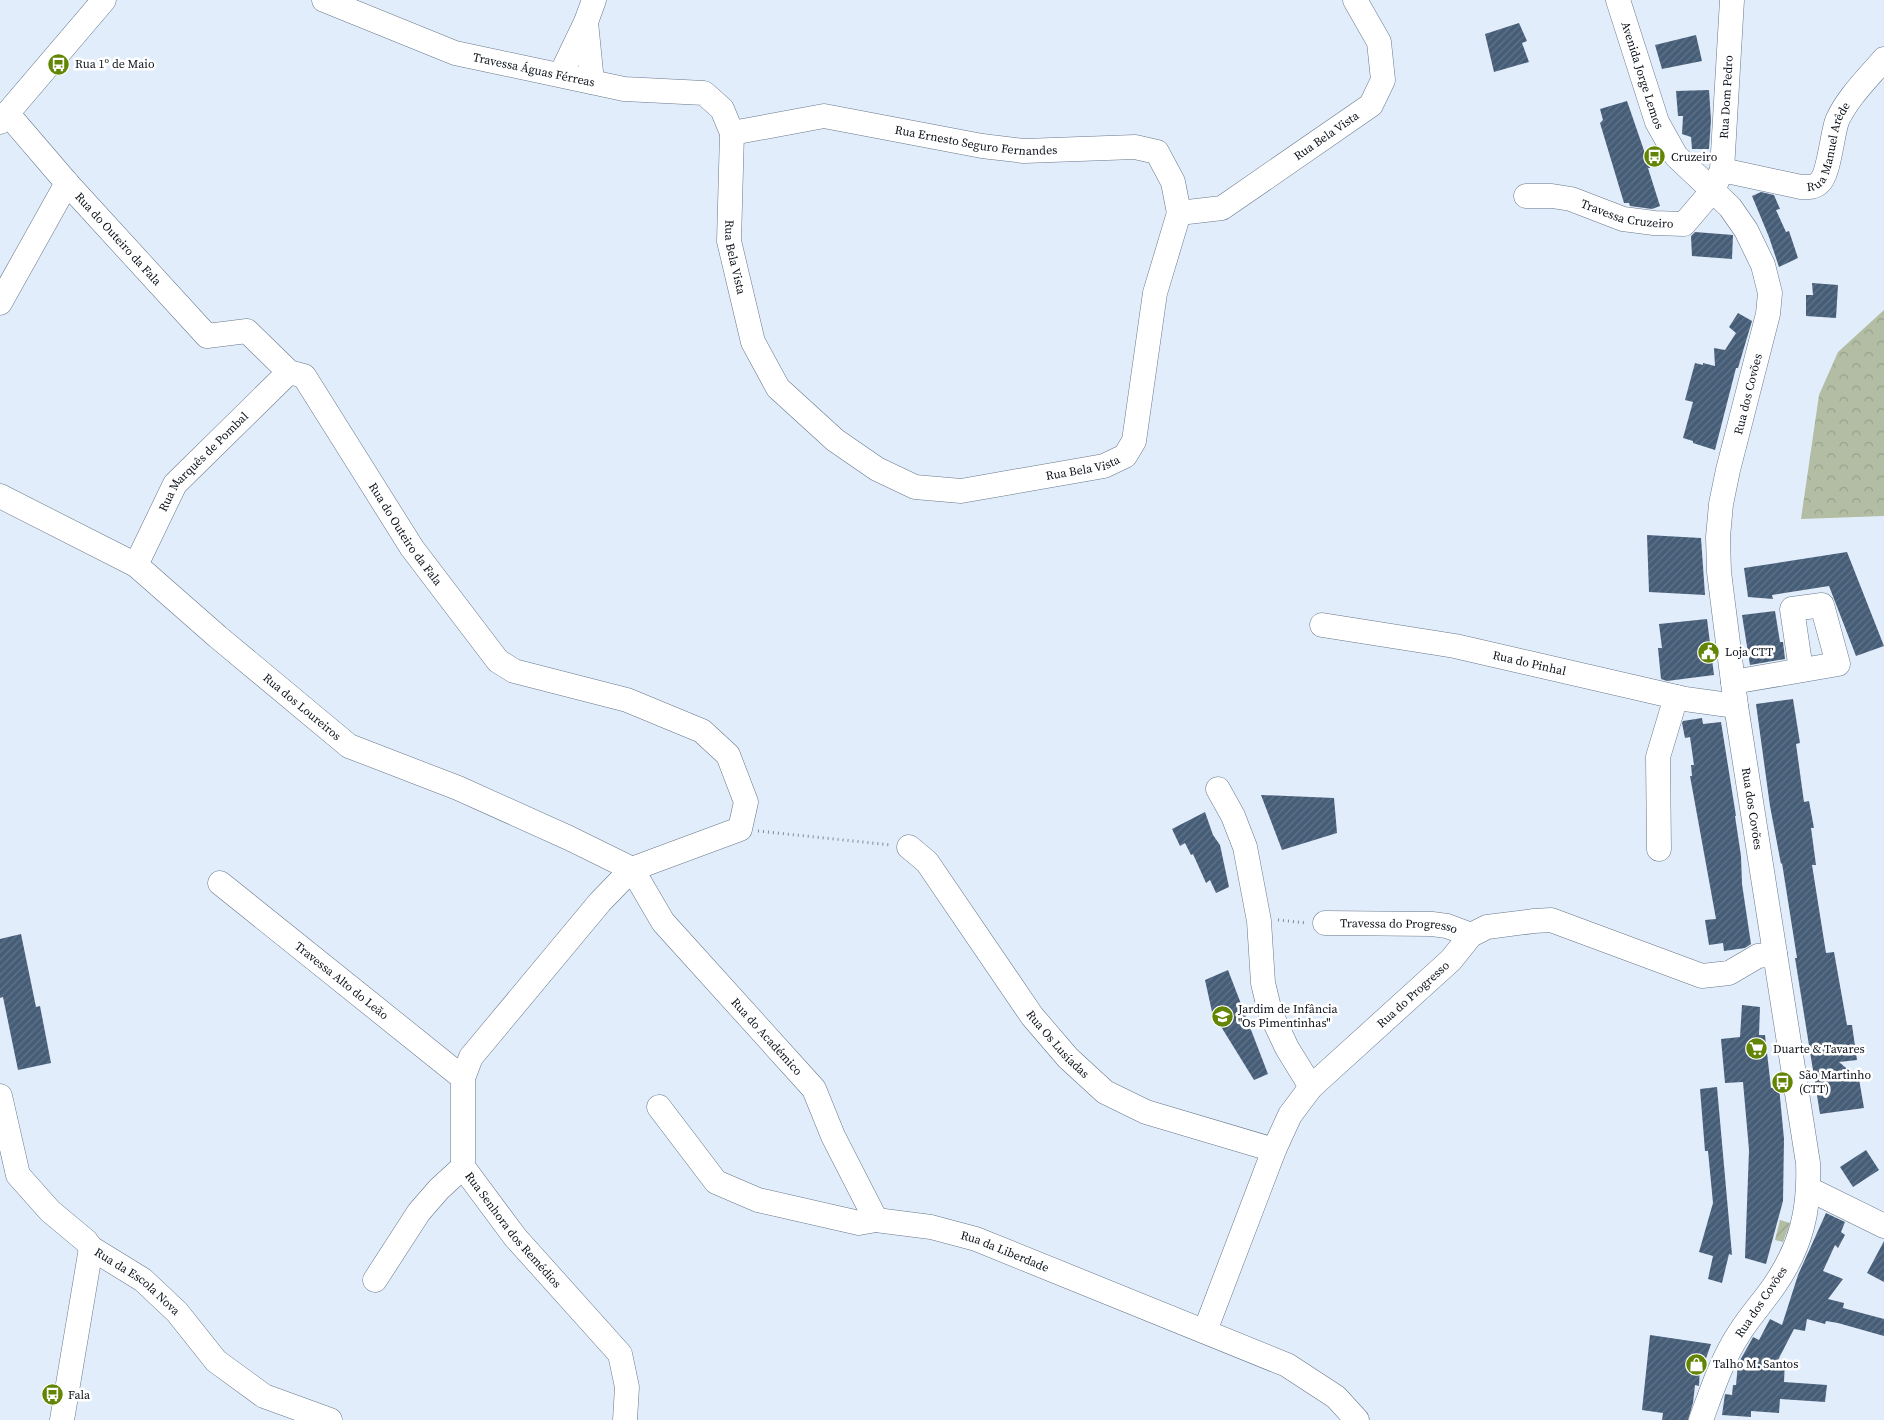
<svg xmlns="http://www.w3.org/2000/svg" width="1884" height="1420" viewBox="0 0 1884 1420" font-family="'Source Serif 4',serif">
  <defs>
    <pattern id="forest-crowns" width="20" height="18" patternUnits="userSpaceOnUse" patternTransform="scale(1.25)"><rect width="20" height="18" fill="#b2bda3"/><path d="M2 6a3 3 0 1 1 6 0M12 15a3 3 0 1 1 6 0" fill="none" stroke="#98a18c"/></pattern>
    <pattern id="garden-furrows" width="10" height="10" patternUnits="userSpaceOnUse" patternTransform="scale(1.25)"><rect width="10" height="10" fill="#b2bda3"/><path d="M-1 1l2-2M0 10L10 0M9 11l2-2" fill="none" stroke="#98a18c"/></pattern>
    <pattern id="building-hatch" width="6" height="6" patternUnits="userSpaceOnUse" patternTransform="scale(1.25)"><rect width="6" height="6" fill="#465d78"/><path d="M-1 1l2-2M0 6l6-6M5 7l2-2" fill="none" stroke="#627488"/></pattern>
  </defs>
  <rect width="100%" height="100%" fill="#e2edfb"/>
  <polygon fill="url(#forest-crowns)" points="1884,310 1884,516 1801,519 1819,395 1838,352"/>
  <polygon fill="url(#garden-furrows)" points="1780,1220 1790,1223 1783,1242 1775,1240"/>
  <g fill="url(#building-hatch)">
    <polygon points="1519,23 1527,41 1522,43 1529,62 1494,72 1485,34"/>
    <polygon points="1696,35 1702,61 1662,69 1655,45"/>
    <polygon points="1709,90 1711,120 1709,149 1692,149 1691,137 1682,134 1683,116 1678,116 1676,91"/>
    <polygon points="1627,101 1650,168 1648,168 1660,206 1652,209 1630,206 1629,203 1624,203 1600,123 1603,120 1600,109"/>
    <polygon points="1761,192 1774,195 1780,209 1776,210 1786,232 1789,231 1798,258 1779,267 1769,237 1752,196"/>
    <polygon points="1695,232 1733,235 1732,259 1692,256 1691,236"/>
    <polygon points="1812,283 1838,285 1836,318 1806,316 1806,295 1813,295"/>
    <polygon points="1738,313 1752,321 1738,368 1736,368 1715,450 1693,443 1693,441 1683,438 1693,402 1685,400 1695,363 1703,365 1703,363 1715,366 1714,348 1725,350 1736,333 1729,327"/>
    <polygon points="1647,535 1701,538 1705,595 1649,592"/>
    <polygon points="1847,552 1884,646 1856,656 1829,586 1772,595 1773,599 1748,597 1744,568"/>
    <polygon points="1775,611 1780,642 1783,642 1785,659 1750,665 1742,615"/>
    <polygon points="1707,619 1714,675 1667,681 1661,679 1658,648 1662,648 1659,624"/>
    <polygon points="1793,699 1800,743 1796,744 1804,802 1809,801 1814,828 1811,828 1816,865 1812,865 1826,953 1834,952 1847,1025 1852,1025 1857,1060 1839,1062 1859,1079 1864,1108 1820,1114 1795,958 1797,958 1782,863 1781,864 1770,806 1756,704"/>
    <polygon points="1702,718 1703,724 1721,722 1736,816 1735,816 1741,856 1742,884 1751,944 1745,948 1724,951 1723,943 1709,945 1705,920 1716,919 1690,776 1692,776 1691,765 1694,765 1690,737 1685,738 1682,723 1683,721"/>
    <polygon points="1261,795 1334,798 1337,833 1282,850"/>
    <polygon points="1205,812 1213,835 1220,845 1229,887 1216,893 1210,880 1206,883 1193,854 1191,855 1185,843 1180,846 1172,829"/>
    <polygon points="21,934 36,1007 40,1006 51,1063 18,1070 3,997 0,998 0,939"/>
    <polygon points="1228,970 1268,1074 1254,1080 1212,1012 1205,980"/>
    <polygon points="1742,1005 1760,1007 1759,1035 1765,1035 1771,1088 1779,1087 1784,1139 1783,1201 1766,1264 1745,1258 1749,1150 1743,1082 1725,1083 1721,1039 1740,1037"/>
    <polygon points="1717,1087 1732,1255 1729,1254 1722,1283 1708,1279 1713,1256 1699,1252 1713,1203 1708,1151 1705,1151 1700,1089"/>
    <polygon points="1866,1150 1879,1170 1853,1187 1840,1167"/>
    <polygon points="1826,1213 1845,1222 1841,1232 1845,1235 1838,1248 1835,1245 1823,1271 1843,1279 1828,1299 1844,1303 1843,1308 1884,1319 1884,1336 1838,1323 1826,1321 1825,1324 1807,1319 1805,1331 1794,1329 1778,1360 1785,1361 1784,1382 1827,1385 1825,1402 1780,1399 1779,1413 1751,1411 1751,1417 1722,1415 1725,1394 1732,1395 1733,1385 1736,1385 1738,1364 1752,1339 1753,1337 1759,1340 1770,1319 1782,1325 1798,1275"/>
    <polygon points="1884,1241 1884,1282 1867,1273"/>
    <polygon points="1650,1335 1711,1344 1703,1367 1700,1367 1699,1386 1695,1385 1693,1403 1688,1420 1662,1420 1663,1413 1642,1410"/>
  </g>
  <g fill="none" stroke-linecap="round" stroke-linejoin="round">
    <defs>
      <g id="minor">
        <path id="s1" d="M324,0L455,53L624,89L704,93L722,109L732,133L729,241L753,342L778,388L835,440L877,469L915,487L961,491L1104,466L1125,456L1134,441L1155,293L1179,213L1222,208L1371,105L1383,80L1379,42L1355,0"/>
        <path id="s2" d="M1618,0L1657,122L1676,156L1730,207L1746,230L1763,265L1770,293L1768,314L1728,470L1721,504L1718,537L1719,572L1736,706L1808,1163C1810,1210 1801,1247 1774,1286C1763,1302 1750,1316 1740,1332C1722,1359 1712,1390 1701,1420"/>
        <polyline points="586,22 592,82"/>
        <polyline points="561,74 586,22 594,0"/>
        <path id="s3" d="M7,113L67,183L207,336L247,331L289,372L304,376L412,548L498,661L514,671L627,700L702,731L728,755L746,802L740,829L632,869L600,902L471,1057L463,1078V1167L515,1237L620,1354L627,1387L625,1420"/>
        <polyline points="0,122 104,0"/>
        <path id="s4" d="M732,133L824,116L982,146L1024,151L1135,147L1157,152L1173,182L1179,213"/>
        <path id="s5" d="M1722,170L1801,187C1807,187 1814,188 1819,183C1829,175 1832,135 1837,121C1847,98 1868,78 1884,59"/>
        <path id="s6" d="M1526,196H1552L1571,199L1623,219L1654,223L1684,224L1713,190L1722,170L1732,0"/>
        <polyline points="0,303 67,183"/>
        <path id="s7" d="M0,496L136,565L218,637L349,746L458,788L569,838L632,869"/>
        <path id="s8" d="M136,565L175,484L289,372"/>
        <path id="s9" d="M1322,625L1455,646L1685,699L1736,706"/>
        <polyline points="1733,682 1838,664 1822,605 1792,609 1801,670"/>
        <polyline points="1218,789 1233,816 1245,847 1259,921 1263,983 1270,1012 1287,1048 1311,1087"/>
        <path id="s10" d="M909,847L927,862L1032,1016L1068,1058L1105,1092L1146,1112L1274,1150"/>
        <polyline points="1659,849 1658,757 1676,697"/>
        <path id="s11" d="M632,869L663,922L814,1089L833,1136L876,1220"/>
        <path id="s12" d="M220,883L463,1078"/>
        <path id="s13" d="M1325,923L1432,924L1447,926L1471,935"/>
        <path id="s14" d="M0,1096L18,1175L50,1211L86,1241L91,1248L143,1280L177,1312L216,1361L264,1396L330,1420"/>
        <path id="s15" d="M659,1107L716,1182L758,1200L859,1223L876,1220L931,1227L976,1239L1287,1365L1336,1397L1357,1420"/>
        <polyline points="1809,1189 1884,1226"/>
        <polyline points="375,1280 419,1212 439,1189 463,1167"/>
        <path id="s16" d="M1205,1331L1274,1150L1290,1115L1311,1087L1451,960L1471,935L1487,927L1534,921L1551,920L1702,976L1729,973L1758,956L1775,954"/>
        <polyline points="62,1420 91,1248"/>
      </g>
    </defs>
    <use href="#minor" stroke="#66778a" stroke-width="25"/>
    <g stroke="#808993" stroke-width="3" stroke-dasharray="1 4" stroke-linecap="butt">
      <polyline points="758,831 891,845"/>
      <polyline points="1278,920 1307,923"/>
    </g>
    <use href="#minor" stroke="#fff" stroke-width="24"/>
  </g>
  <defs>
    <symbol id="bus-disc" viewBox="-11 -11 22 22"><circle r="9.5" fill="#628504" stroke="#fff"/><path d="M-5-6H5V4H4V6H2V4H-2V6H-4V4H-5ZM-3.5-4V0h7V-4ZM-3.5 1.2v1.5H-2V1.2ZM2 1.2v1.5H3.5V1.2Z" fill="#fff"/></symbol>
    <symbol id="civic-disc" viewBox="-11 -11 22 22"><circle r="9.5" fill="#628504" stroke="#fff"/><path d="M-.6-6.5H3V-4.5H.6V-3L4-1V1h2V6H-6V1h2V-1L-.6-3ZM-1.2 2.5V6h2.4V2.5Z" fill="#fff"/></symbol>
    <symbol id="school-disc" viewBox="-11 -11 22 22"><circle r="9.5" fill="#628504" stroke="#fff"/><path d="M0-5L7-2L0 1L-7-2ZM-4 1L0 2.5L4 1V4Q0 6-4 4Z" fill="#fff"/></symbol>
    <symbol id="supermarket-disc" viewBox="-11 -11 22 22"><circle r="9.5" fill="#628504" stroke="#fff"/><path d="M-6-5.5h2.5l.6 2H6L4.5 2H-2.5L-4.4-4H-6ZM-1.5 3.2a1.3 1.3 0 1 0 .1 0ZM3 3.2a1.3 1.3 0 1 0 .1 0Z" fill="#fff"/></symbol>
    <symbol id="shop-disc" viewBox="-11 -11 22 22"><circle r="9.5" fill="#628504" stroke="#fff"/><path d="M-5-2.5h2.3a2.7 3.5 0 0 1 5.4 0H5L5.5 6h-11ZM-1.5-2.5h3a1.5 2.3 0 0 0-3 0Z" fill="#fff"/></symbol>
  </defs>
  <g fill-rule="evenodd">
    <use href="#bus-disc" x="46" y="52" width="25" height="25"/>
    <use href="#bus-disc" x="1642" y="144" width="25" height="25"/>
    <use href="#civic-disc" x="1696" y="640" width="25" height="25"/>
    <use href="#school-disc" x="1210" y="1004" width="25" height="25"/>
    <use href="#supermarket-disc" x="1744" y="1036" width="25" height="25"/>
    <use href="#bus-disc" x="1770" y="1070" width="25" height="25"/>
    <use href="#shop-disc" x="1684" y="1352" width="25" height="25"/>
    <use href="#bus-disc" x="40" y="1382" width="25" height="25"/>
  </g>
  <g text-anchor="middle" stroke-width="5" stroke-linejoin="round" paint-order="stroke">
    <g font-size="12" fill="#0c1219" stroke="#fff" text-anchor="start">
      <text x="75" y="68">Rua 1º de Maio</text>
      <text x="1671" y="161">Cruzeiro</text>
      <text x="1725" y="656">Loja CTT</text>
      <text x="1238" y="1013">Jardim de Infância<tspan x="1238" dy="14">"Os Pimentinhas"</tspan></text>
      <text x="1773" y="1053">Duarte &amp; Tavares</text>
      <text x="1799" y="1079">São Martinho<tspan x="1799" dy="14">(CTT)</tspan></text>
      <text x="1713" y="1368">Talho M. Santos</text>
      <text x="68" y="1399">Fala</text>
    </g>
    <g font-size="12" fill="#0c1219" stroke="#fff">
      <text dy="4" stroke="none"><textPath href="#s1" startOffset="222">Travessa Águas Férreas</textPath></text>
      <text dy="4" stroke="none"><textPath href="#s2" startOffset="79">Avenida Jorge Lemos</textPath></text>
      <text dy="4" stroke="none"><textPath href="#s6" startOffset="302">Rua Dom Pedro</textPath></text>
      <text dy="4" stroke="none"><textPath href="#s1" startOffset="1514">Rua Bela Vista</textPath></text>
      <text dy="4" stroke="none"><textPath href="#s4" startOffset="248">Rua Ernesto Seguro Fernandes</textPath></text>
      <text dy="4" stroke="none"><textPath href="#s5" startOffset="136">Rua Manuel Arêde</textPath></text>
      <text dy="4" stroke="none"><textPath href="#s6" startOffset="104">Travessa Cruzeiro</textPath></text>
      <text dy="4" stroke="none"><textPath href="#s3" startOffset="168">Rua do Outeiro da Fala</textPath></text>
      <text dy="4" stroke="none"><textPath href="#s1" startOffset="569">Rua Bela Vista</textPath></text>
      <text transform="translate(1748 394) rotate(-76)" y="4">Rua dos Covões</text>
      <text dy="4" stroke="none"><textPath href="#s8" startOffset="125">Rua Marquês de Pombal</textPath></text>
      <text dy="4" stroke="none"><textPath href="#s1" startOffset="1049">Rua Bela Vista</textPath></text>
      <text dy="4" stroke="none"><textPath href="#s3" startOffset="602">Rua do Outeiro da Fala</textPath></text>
      <text dy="4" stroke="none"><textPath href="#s9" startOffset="211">Rua do Pinhal</textPath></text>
      <text dy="4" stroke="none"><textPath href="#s7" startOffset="371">Rua dos Loureiros</textPath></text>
      <text dy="4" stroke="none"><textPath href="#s2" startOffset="861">Rua dos Covões</textPath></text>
      <text dy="4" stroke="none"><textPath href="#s13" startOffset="74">Travessa do Progresso</textPath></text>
      <text dy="4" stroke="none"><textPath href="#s12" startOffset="156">Travessa Alto do Leão</textPath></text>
      <text dy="4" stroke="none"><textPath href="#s16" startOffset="405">Rua do Progresso</textPath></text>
      <text dy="4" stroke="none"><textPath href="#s11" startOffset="216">Rua do Académico</textPath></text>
      <text dy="4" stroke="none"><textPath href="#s10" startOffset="248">Rua Os Lusíadas</textPath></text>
      <text dy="4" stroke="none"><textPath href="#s3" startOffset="1644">Rua Senhora dos Remédios</textPath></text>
      <text dy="4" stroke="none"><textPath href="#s15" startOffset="394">Rua da Liberdade</textPath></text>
      <text dy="4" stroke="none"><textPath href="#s14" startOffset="242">Rua da Escola Nova</textPath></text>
      <text transform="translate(1761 1302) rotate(-56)" y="4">Rua dos Covões</text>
    </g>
  </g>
</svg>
